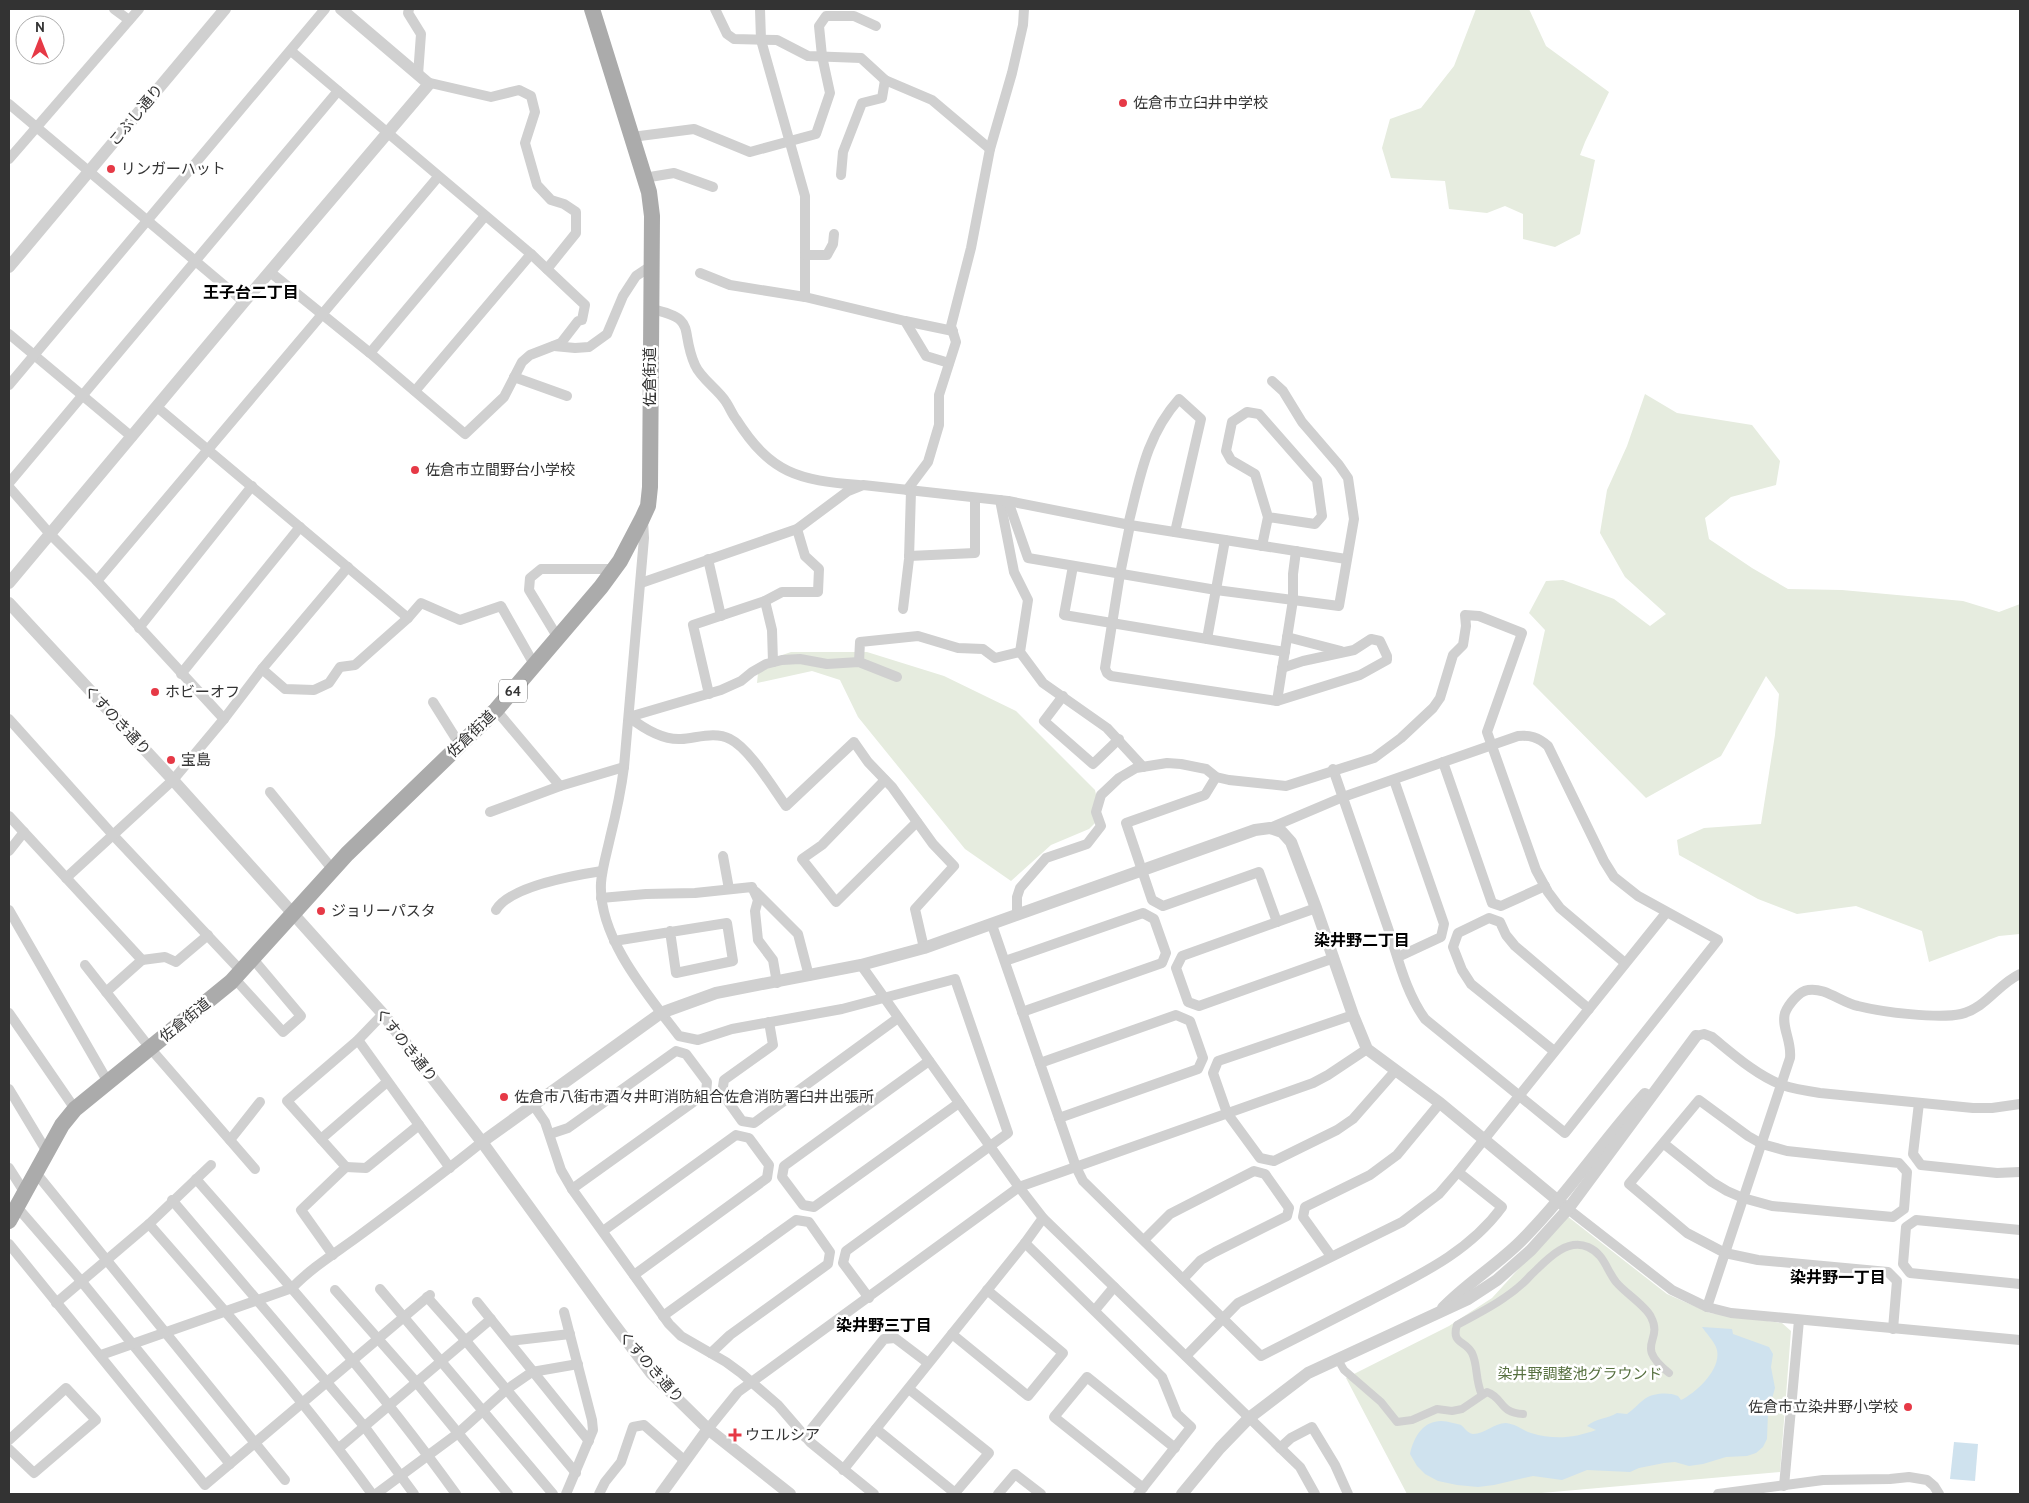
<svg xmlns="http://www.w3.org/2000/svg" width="2029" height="1503" viewBox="0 0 2029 1503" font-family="Cabin,'Noto Sans JP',sans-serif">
  <rect width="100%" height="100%" fill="#fff"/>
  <g fill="#e6ecdf">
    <polygon points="1476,9 1529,9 1546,46 1609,92 1585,142 1580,155 1595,160 1580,234 1555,247 1523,239 1523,214 1505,206 1487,213 1449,209 1445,181 1391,178 1382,148 1390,119 1421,108 1454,66"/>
    <polygon points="1645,394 1677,413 1752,425 1780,461 1776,485 1731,497 1705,518 1709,539 1752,568 1788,589 1842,590 1963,601 1999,612 2020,604 2020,934 1999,936 1929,962 1922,931 1856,906 1797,914 1758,899 1679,855 1677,840 1704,828 1761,824 1775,735 1779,694 1766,676 1721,756 1646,798 1533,684 1545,630 1529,613 1546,581 1563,580 1614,599 1650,626 1666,614 1625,577 1600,533 1607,490 1627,446"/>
    <polygon points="791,652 867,652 944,676 1016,711 1095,790 1101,817 1089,829 1051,845 1011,881 965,849 858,717 840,680 812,671 757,683 759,663"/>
    <polygon points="1567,1216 1667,1294 1710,1313 1782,1323 1791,1331 1780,1472 1530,1494 1407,1494 1346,1378 1449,1326 1492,1298"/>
  </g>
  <g fill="#cfe2ee">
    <path d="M1702,1327L1732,1329L1733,1334L1769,1347L1773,1354L1771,1367L1775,1388L1768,1413L1767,1439L1763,1447L1756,1453L1747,1456L1726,1457L1703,1464L1689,1466L1675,1462L1664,1463L1639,1468L1630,1472L1587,1470L1562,1480L1533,1476L1494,1485L1478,1487L1457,1485L1438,1481L1425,1474L1417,1466L1410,1454C1415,1431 1429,1415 1453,1423C1456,1424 1459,1424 1461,1425C1465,1428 1467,1433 1473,1434C1485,1434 1494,1423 1506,1423C1516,1424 1522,1430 1531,1433C1554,1440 1574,1438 1596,1430L1587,1426C1596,1418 1607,1419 1617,1413L1627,1414C1633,1410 1641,1401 1646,1398C1654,1393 1669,1392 1678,1396L1681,1400C1697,1392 1724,1367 1716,1347C1713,1340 1706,1333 1702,1327Z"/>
    <polygon points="1954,1442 1978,1444 1975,1481 1950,1479"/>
  </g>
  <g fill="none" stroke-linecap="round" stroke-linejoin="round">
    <g stroke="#d0d0d0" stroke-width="8">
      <path d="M1337,1358L1344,1370L1381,1402L1397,1422L1412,1420L1437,1409L1452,1411L1462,1409L1487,1392C1504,1398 1499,1413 1523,1414"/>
      <path d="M1482,1395C1475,1380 1478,1365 1472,1353C1465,1340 1451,1344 1457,1325C1473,1316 1490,1308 1504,1298C1513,1292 1523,1284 1530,1276C1544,1263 1565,1237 1588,1247C1604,1254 1606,1269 1616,1282C1625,1293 1646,1306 1651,1317C1664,1342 1633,1344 1669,1373"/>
    </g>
    <g stroke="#d0d0d0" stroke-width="10">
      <polyline points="114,9 129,20"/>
      <polyline points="409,9 408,13 421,34 418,75"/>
      <polyline points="715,9 727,34 734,39 777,40 808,56 861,58 885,80 932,100 990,149"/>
      <polyline points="760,9 761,40 805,196 805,297"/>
      <polyline points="426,82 491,97 519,90 531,96 535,112 525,143 537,185 551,200 564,204 576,212 576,233 547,269"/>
      <polyline points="9,104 244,302"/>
      <polyline points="632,137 694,129 750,152 816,134 830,93 822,56 819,26 826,16 854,16 876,26"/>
      <polyline points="9,159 139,9"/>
      <polyline points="841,175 843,152 862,103 882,98 885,80"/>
      <polyline points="644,178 674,173 713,187"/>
      <polyline points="805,255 827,255 833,244 834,234"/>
      <polyline points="270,272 370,353 465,434 504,397 522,362 530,355 561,343 578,321 582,320 585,305 531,254 291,51"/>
      <polyline points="700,273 730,285 805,297 905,321 926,356 949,363"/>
      <path d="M651,309C699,319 679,329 695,365C701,379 718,389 726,402C730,408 732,414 736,419C771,474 798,480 859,485"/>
      <polyline points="905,321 953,331"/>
      <polyline points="9,334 132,437"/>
      <polyline points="554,346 575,348 589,347 607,334 623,296 636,276 651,266"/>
      <polyline points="370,353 485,216"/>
      <polyline points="514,377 567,396"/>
      <polyline points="9,385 325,9"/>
      <polyline points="415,391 531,254"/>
      <polyline points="157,407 408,618"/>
      <polyline points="9,483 338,91"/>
      <polyline points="9,487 50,534 97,581 224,719"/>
      <polyline points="907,490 928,462 939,425 939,395 956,342 951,326 971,248 990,149 1012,73 1023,25 1024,9"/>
      <polyline points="1000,500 1014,572 1028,600 1020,652 1043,683 1107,728 1143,767"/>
      <polyline points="1008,501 1028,558 1216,590 1339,606 1354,519 1348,478 1339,465 1302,422 1283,391 1272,381"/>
      <path d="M643,520L644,538L624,767C621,791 616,814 610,838C607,852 602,868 601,883C598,937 647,994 679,1036L698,1040L732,1029L842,1009L955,979L1008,1133L846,1251L843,1263L869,1298"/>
      <path d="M1128,525C1140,478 1146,436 1179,399L1201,419L1175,532"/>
      <polyline points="1130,525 1120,574 1105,668 1107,673 1111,676 1277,701 1360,675 1387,660 1387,656 1380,641 1371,639 1354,650 1303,661 1282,668"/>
      <polyline points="1262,546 1268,517 1255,474 1231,460 1226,451 1232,422 1247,412 1259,414 1317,480 1322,516 1315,524 1268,517"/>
      <polyline points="909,556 975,553 975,498"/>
      <polyline points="708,559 721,616"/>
      <polyline points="1073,566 1064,615 1285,652"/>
      <polyline points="97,581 438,177"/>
      <polyline points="641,583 797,529 848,491 863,485 1008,501 1130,525 1346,559"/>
      <polyline points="765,601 782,592 818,592 819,569 805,556 797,529"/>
      <polyline points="903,609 909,559 911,491"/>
      <polyline points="139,628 252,486"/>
      <polyline points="1287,637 1341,651"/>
      <polyline points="558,638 529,590 530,578 541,569 614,569"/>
      <polyline points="1207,639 1225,540"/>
      <polyline points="859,662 860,642 918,636 958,648 983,649 995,658 1020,652"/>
      <polyline points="262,669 285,689 314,690 329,683 340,667 355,665 408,618 421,603 460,620 501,606 535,666"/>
      <polyline points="181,674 300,527"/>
      <polyline points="709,694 693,625 765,601 772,630 773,662"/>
      <polyline points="1063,696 1044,721 1093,764 1119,739"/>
      <polyline points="1277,701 1293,600 1293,574 1296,551"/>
      <polyline points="433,702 460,745"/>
      <polyline points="496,710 560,786"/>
      <path d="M629,717C643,728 663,740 681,739C697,738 715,731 730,739C749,748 773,788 786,806L854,742L868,762L892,787L933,844L954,866L915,909L924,948"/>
      <polyline points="629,717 721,690 741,681 752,672 766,664 782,660 800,659 827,664 859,662 897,677"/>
      <polyline points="9,719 113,835 242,972"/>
      <polyline points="1443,762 1492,903 1501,906 1545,886"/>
      <polyline points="1216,777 1205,795 1126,823 1152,900 1163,906 1259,872 1277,922"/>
      <polyline points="885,780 822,845 802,859 836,902 917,822"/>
      <polyline points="1394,780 1444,924 1441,937 1398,957"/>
      <polyline points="270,792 333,870"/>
      <polyline points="490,812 560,786 624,767"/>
      <polyline points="9,816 142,960 165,957 176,962 208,935"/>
      <path d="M1270,828L1343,797L1518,736C1530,735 1538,737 1548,746L1604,861L1614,877L1638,896L1718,940L1565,1133L1425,1019C1406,993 1398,958 1388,928C1370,875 1351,822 1333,769"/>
      <polyline points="9,851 24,832"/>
      <polyline points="723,856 729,889"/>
      <polyline points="66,878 173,780 224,719 262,669 348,567"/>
      <polyline points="756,892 798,934 809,976"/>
      <polyline points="601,898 646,894 695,893 752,887 758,900 755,911 758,940 773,960 777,983"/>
      <polyline points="1316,908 1182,956 1176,968 1188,1002 1199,1006 1334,958"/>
      <polyline points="9,910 108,1082"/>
      <path d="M496,910C510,886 576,875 602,871"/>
      <polyline points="1017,915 1017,897 1020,888 1046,858 1087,844 1101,826 1096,812 1101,795 1119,778 1136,768 1167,763 1181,764 1206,769 1216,777 1229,780 1286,786 1374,758 1401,738 1433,708 1440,698 1453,655 1463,645 1466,626 1465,615 1479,616 1522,633 1487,732 1536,870 1548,892 1560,908 1625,963"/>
      <path d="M992,925L1076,1167L1083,1181L1261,1356C1297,1338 1333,1319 1369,1301C1419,1275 1468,1253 1502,1207L1458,1172"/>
      <polyline points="614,941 727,923 733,961 676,973 670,931"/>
      <polyline points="1005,961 1143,913 1154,919 1166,953 1162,963 1022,1012"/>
      <polyline points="85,965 150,1048 255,1169"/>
      <polyline points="861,965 1019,1187 1043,1218 1300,1467 1315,1494"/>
      <polyline points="235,979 283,1032 301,1016 253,959"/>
      <polyline points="106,992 142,960"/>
      <polyline points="9,1013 75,1109"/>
      <polyline points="1353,1015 1218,1061 1213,1073 1227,1113 1260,1158 1274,1161 1337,1130 1353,1119 1396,1070"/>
      <polyline points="769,1022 773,1045 724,1080 722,1093 742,1121 754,1123 898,1018"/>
      <path d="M1696,1036L1704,1034L1712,1037C1733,1054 1756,1075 1782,1085C1794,1089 1807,1091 1820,1093L1973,1108H1992L2020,1104"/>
      <polyline points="358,1040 419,1125"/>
      <polyline points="1554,1051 1471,984 1462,970 1453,947 1458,933 1489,918 1500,922 1506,935 1515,946 1589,1009"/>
      <polyline points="929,1061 784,1166 782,1177 803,1205 814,1207 959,1103"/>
      <polyline points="1040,1063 1176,1015 1190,1021 1203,1058 1198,1069 1059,1118"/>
      <polyline points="9,1089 47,1152"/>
      <polyline points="1919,1103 1913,1154 1921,1165 1997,1173 2020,1172"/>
      <polyline points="534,1106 545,1122 561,1170 572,1189 669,1324 681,1336 726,1362 741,1373 778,1405 810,1442 874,1494"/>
      <polyline points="550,1134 568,1128 676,1051 686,1054 707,1082 706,1093 572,1189"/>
      <polyline points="321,1139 387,1082"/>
      <polyline points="230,1140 260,1102"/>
      <polyline points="1663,1143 1712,1182 1727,1191 1743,1198 1772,1206 1893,1217 1904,1209 1907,1172 1899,1163 1787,1151 1762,1144 1748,1136 1699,1100 1629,1184 1687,1233 1725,1253 1758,1260 1888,1272 1897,1281 1893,1329"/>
      <polyline points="346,1167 366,1168 419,1125 450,1168"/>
      <polyline points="9,1168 25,1193"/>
      <polyline points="36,1173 285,1480"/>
      <path d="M196,1179C286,1281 377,1384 456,1494"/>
      <polyline points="172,1200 364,1426 414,1494"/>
      <polyline points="17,1207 82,1282 230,1464"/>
      <polyline points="1568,1209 1672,1290 1707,1307 1731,1313 2020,1340"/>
      <path d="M149,1224C226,1312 304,1400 372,1494"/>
      <polyline points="2020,1230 1916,1220 1906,1227 1903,1264 1910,1273 2020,1284"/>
      <polyline points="603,1231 736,1135 749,1138 769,1165 767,1178 634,1275"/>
      <polyline points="1144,1240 1170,1214 1254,1171 1265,1174 1289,1208 1287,1216 1215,1252 1201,1260 1183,1279"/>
      <polyline points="1025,1243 1162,1377 1177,1414 1191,1427 1138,1494"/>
      <polyline points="9,1244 205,1485 430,1295"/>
      <polyline points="333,1255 301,1210 346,1167 287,1101 358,1040 383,1014"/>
      <polyline points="1331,1256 1303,1217 1305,1207 1370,1175 1397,1155 1440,1103"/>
      <polyline points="380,1289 553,1494"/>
      <polyline points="335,1290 417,1383 508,1494"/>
      <polyline points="427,1297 466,1341 576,1473"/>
      <polyline points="477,1302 589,1441"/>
      <polyline points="56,1303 149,1224 211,1165"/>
      <path d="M1707,1307L1790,1058C1792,1041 1781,1027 1785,1013C1788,1005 1799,991 1808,990C1825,987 1842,1003 1858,1006C1882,1012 1938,1019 1961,1014C1986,1008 1998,984 2020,974"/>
      <polyline points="1095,1310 1114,1287"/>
      <polyline points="564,1312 592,1420 593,1430 566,1494"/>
      <polyline points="663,1316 796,1220 809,1222 830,1252 828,1264 730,1335 711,1353"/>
      <polyline points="952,1334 1028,1396 1063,1353 987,1290"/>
      <polyline points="509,1341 570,1334"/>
      <path d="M101,1355L292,1288C311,1268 334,1254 356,1238C398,1207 441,1175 482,1142"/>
      <polyline points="1186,1356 1238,1303 1402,1222 1439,1194 1458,1172 1666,913"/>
      <polyline points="708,1429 738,1392 1019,1187 1313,1083 1328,1075 1367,1049"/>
      <polyline points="876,1429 955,1493 989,1453 909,1389"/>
      <polyline points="805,1437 884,1339 895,1338 928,1363"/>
      <polyline points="9,1440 66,1388 96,1420 34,1473 9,1449"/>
      <polyline points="339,1448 491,1319"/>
      <polyline points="1280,1448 1291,1438 1312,1427 1335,1465 1348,1494"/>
      <polyline points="843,1470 1025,1243 1043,1218"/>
      <polyline points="1784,1486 1799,1320"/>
      <polyline points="1143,1488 1054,1417 1087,1377 1175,1448"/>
      <polyline points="376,1494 457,1434 506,1390 532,1372 578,1364"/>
      <polyline points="599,1494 605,1482 621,1462 633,1427 644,1425 684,1460"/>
      <polyline points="998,1494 1015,1474 1041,1494"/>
      <polyline points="1718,1494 1823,1480 1890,1479 1909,1477 1927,1480 1934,1486 1939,1494"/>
    </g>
    <g stroke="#d0d0d0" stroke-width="12">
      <polyline points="9,267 225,9"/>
      <polyline points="9,583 244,302 429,84 341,9"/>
      <polyline points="9,603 173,780 383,1014 482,1142 611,1320 651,1373 708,1429 790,1494"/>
      <polyline points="482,1142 661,1013 716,993 861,965 924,948 1255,830 1270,828 1282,832 1291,842 1316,908 1353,1015 1367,1049 1440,1103 1568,1209"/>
      <path d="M1443,1308C1467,1283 1497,1265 1521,1241C1567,1195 1602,1142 1645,1094"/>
      <polyline points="661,1494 708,1429"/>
      <polyline points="1182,1494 1220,1448 1249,1418 1308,1373 1468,1299 1497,1280 1531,1250 1568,1209 1696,1036"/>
    </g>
    <polyline stroke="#ababab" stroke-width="16" points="9,1221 62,1125 75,1109 231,982 347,854 496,710 601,587 620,561 642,519 648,506 650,487 652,216 649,192 592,9"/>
  </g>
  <g fill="#e63946" stroke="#fff" stroke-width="2">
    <circle cx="1123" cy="103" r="5"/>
    <circle cx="111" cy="169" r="5"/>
    <circle cx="415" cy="470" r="5"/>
    <circle cx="155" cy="692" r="5"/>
    <circle cx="171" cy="760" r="5"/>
    <circle cx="321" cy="911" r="5"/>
    <circle cx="504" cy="1097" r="5"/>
    <circle cx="1908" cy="1407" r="5"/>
    <path d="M732.5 1427.5h5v5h5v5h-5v5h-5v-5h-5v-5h5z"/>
  </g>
  <g text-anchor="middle" stroke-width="5" stroke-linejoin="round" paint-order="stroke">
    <rect fill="#fff" stroke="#707070" stroke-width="1" x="499" y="679.5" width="28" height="23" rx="4"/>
    <g font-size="14" font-weight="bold" fill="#333">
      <text x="513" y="696">64</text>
    </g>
    <g font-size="15" fill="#333" stroke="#fff" text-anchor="start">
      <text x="1133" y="108">佐倉市立臼井中学校</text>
      <text x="121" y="174">リンガーハット</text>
      <text x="425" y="475">佐倉市立間野台小学校</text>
      <text x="165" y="697">ホビーオフ</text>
      <text x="181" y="765">宝島</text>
      <text x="331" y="916">ジョリーパスタ</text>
      <text x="514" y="1102">佐倉市八街市酒々井町消防組合佐倉消防署臼井出張所</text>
      <text x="1898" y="1412" text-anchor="end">佐倉市立染井野小学校</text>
      <text x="745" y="1440">ウエルシア</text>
    </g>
    <g font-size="15" fill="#333" stroke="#fff">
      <text transform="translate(136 115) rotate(-50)" y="5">こぶし通り</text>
      <text transform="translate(650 377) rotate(-90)" y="5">佐倉街道</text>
      <text transform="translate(117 720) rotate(47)" y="5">くすのき通り</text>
      <text transform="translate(471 734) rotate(-44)" y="5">佐倉街道</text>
      <text transform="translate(185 1020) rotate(-39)" y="5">佐倉街道</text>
      <text transform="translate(406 1045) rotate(52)" y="5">くすのき通り</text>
      <text transform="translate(651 1367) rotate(49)" y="5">くすのき通り</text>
    </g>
    <g font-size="15" fill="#56703f" stroke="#fff">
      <text x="1580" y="1379">染井野調整池グラウンド</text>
    </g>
    <g font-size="16" font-weight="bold" fill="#000" stroke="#fff">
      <text x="251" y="298">王子台二丁目</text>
      <text x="1362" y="946">染井野二丁目</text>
      <text x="1838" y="1283">染井野一丁目</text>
      <text x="884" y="1331">染井野三丁目</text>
    </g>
  </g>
  <rect width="2029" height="1503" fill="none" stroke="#333333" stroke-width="20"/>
  <g transform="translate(40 40)"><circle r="24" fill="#ffffff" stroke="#adadad"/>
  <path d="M0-4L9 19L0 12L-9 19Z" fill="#e63946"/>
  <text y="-8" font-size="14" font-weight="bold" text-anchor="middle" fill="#333333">N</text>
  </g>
</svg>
